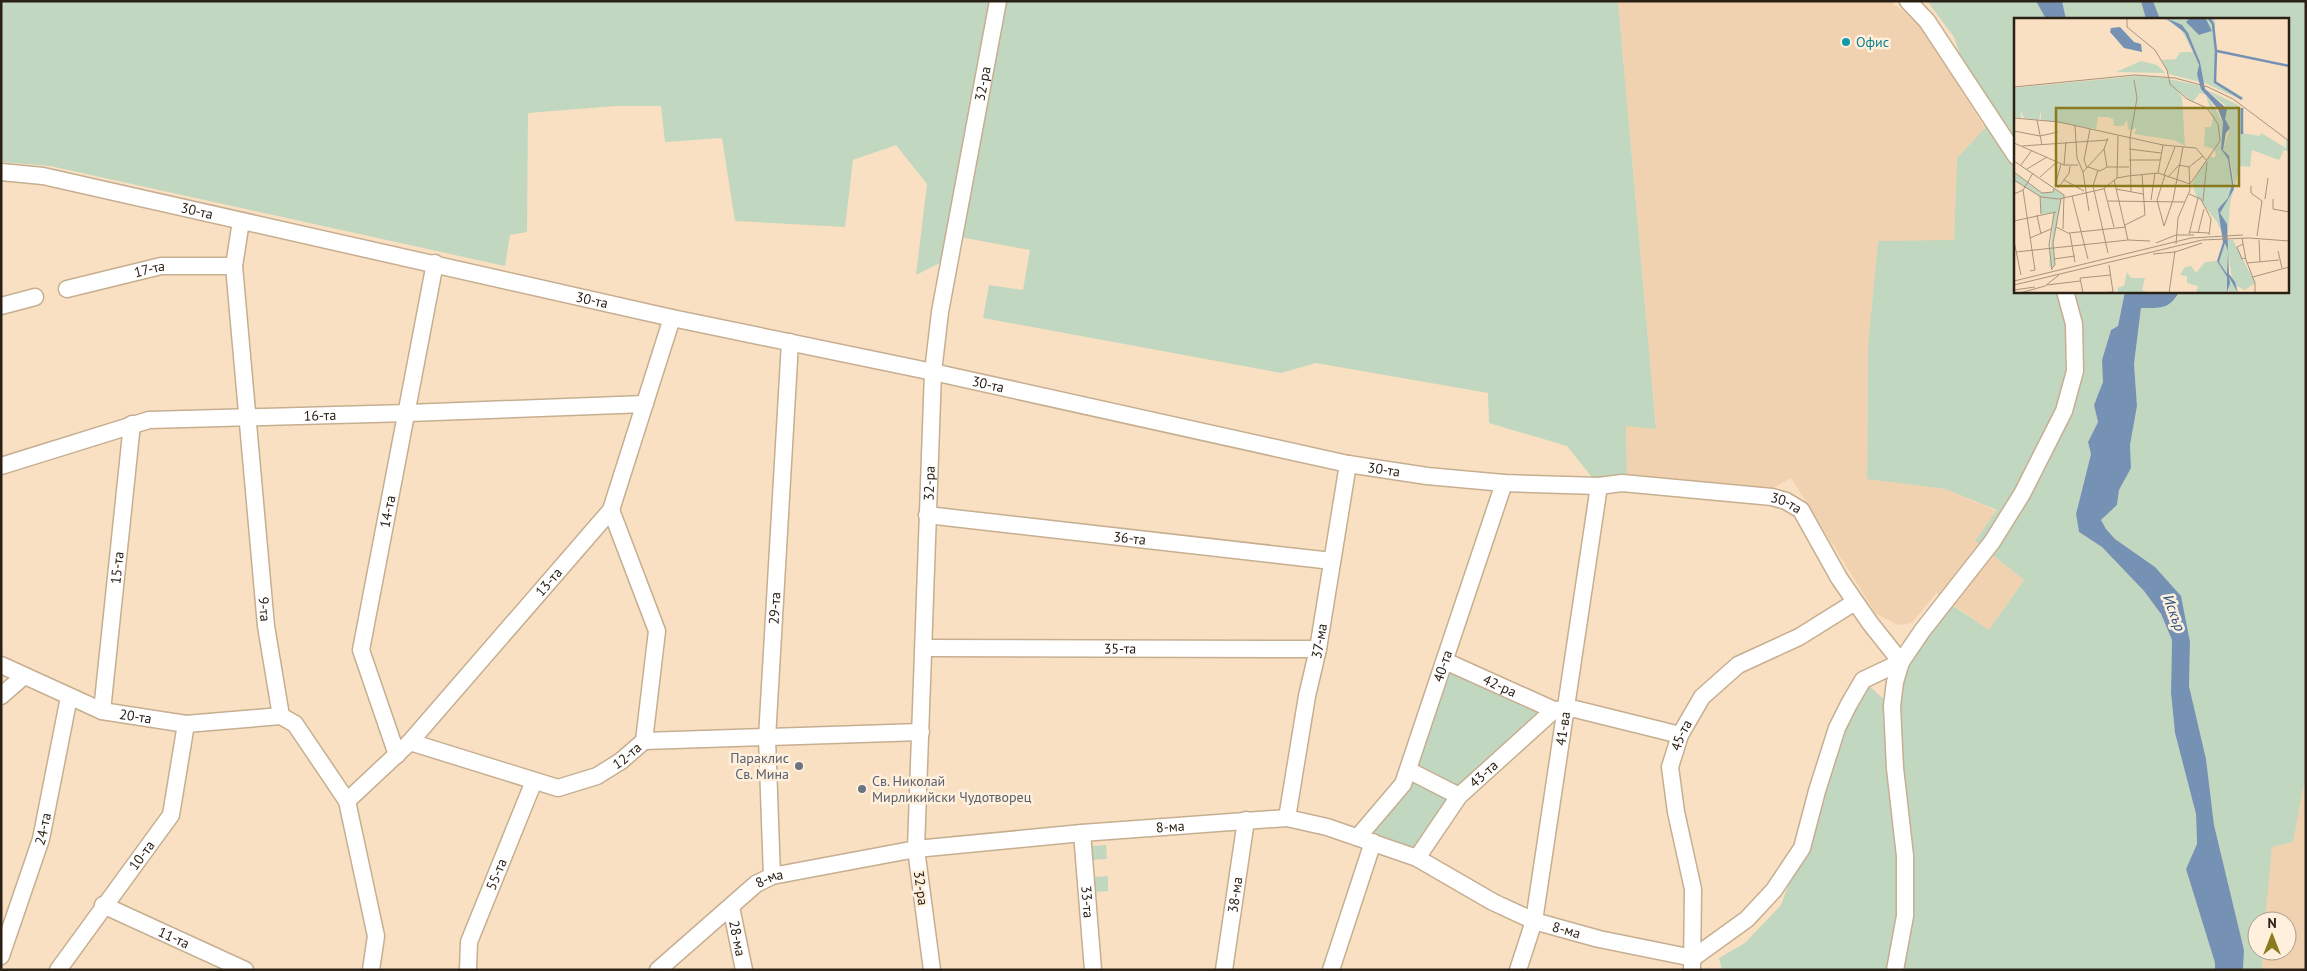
<svg xmlns="http://www.w3.org/2000/svg" width="2307" height="971" viewBox="0 0 2307 971" font-family="'PT Sans',sans-serif">
  <rect width="100%" height="100%" fill="#fae0c2"/>
  <g fill="#f1d2b0">
    <polygon points="1618,1 1893,1 1892,3 1904,11 1921,27 1985,128 1957,158 1954,241 1878,241 1868,346 1867,478 1945,489 1997,511 1975,541 2024,580 1989,630 1936,593 1912,623 1898,625 1876,614 1791,478 1772,489 1627,475 1626,426 1656,428"/>
    <polygon points="2306,774 2306,970 2262,970 2263,951 2287,951 2287,921 2265,921 2265,910 2272,847 2293,842"/>
  </g>
  <g fill="#c1d7bf">
    <polygon points="1,1 1618,1 1656,429 1626,426 1627,475 1599,486 1567,446 1489,423 1488,393 1316,363 1281,373 983,318 989,285 1023,290 1030,250 954,236 950,258 916,275 927,184 896,145 853,160 845,227 735,221 722,138 665,142 661,106 616,106 528,113 527,232 510,235 505,266 50,166 1,162"/>
    <polygon points="1927,1 2036,1 2046,19 2016,19 2016,291 2125,291 2118,326 2111,330 2102,360 2104,382 2094,405 2098,422 2088,442 2091,454 2076,514 2079,532 2102,547 2144,591 2161,614 2172,640 2171,693 2175,733 2196,814 2197,844 2186,869 2215,963 2215,970 1722,970 1719,958 1745,943 1781,905 1863,680 1891,706 1895,682 1946,601 1989,630 2024,580 1975,541 1997,510 1945,489 1867,479 1868,346 1878,241 1954,240 1957,158 1985,128 1954,37"/>
    <polygon points="2062,1 2141,1 2146,19 2066,19"/>
    <polygon points="2153,1 2306,1 2306,774 2293,842 2272,847 2265,921 2257,921 2257,951 2263,951 2262,970 2243,970 2244,950 2214,825 2206,759 2189,686 2190,642 2155,567 2115,539 2105,529 2101,520 2117,505 2119,490 2131,468 2130,445 2137,406 2134,364 2141,308 2176,299 2180,291 2288,291 2288,19 2160,19"/>
    <polygon points="1445,661 1554,710 1459,796 1417,858 1358,837 1390,800"/>
    <polygon points="1106,845 1107,859 1092,860 1091,846"/>
    <polygon points="1108,876 1108,891 1094,892 1093,877"/>
  </g>
  <g fill="#7592b4">
    <polygon points="2036,1 2062,1 2066,19 2046,19"/>
    <polygon points="2141,1 2153,1 2160,19 2146,19"/>
    <path d="M2125,291H2180C2169,310 2160,308 2141,308L2134,364L2137,406L2130,445L2131,468L2119,490L2117,505L2101,520L2106,529L2115,539L2155,567L2181,596L2190,642L2189,686L2206,759L2214,825L2244,950L2243,970H2215V963L2186,869L2197,844L2196,814L2175,733L2171,693L2172,640L2161,614L2144,591L2102,547L2079,532L2076,514L2091,454L2088,442L2098,422L2094,405L2103,382L2102,360L2111,330L2118,326Z"/>
  </g>
  <g fill="none" stroke-linecap="round" stroke-linejoin="round">
    <defs>
      <g id="minor">
        <polyline points="1908,1 1927,21 2016,156"/>
        <path id="s1" d="M1,172L43,176L672,318L933,372L1348,464L1427,476L1504,483L1599,486L1622,483L1772,497L1786,501L1801,510L1839,578L1870,623L1901,662"/>
        <path id="s2" d="M241,221L234,266L266,626L281,716L295,724L347,801L376,936L371,970"/>
        <path id="s3" d="M67,289L161,266H234"/>
        <polyline points="1,306 35,297"/>
        <path id="s4" d="M1,466L149,420L408,413L645,404"/>
        <path id="s5" d="M927,515L1332,561"/>
        <path id="s6" d="M924,648L1318,649"/>
        <path id="s7" d="M1445,661L1554,710"/>
        <path id="s8" d="M1,665L102,711L186,724L281,716"/>
        <polyline points="1,696 24,676"/>
        <path id="s9" d="M102,711L132,424"/>
        <polyline points="644,741 921,732"/>
        <path id="s10" d="M410,742L558,788L597,776L621,761L644,741L657,631L611,510"/>
        <path id="s11" d="M397,755L361,650L435,263"/>
        <polyline points="1408,770 1459,796"/>
        <path id="s12" d="M347,801L410,742L611,510L672,318"/>
        <path id="s13" d="M1287,818L1307,696L1318,649L1348,464"/>
        <path id="s14" d="M1082,833L1093,970"/>
        <path id="s15" d="M1358,837L1403,784L1504,483"/>
        <path id="s16" d="M1417,858L1459,796L1554,710L1575,709L1680,735"/>
        <path id="s17" d="M772,876L767,738L790,342"/>
        <path id="s18" d="M103,905L245,970"/>
        <path id="s19" d="M731,907L744,970"/>
        <path id="s20" d="M1,956L41,839L69,697"/>
        <polyline points="1693,958 1747,919 1774,890 1802,848 1817,791 1837,728 1849,704 1863,680 1901,662"/>
        <path id="s21" d="M58,970L171,815L186,724"/>
        <path id="s22" d="M468,970L469,942L534,781"/>
        <path id="s23" d="M658,970L756,884L772,876L916,849L1082,833L1287,818L1327,827L1417,858L1493,902L1534,921L1599,939L1693,958"/>
        <path id="s24" d="M932,970L916,849L933,372L940,312L998,1"/>
        <path id="s25" d="M1224,970L1246,820"/>
        <polyline points="1331,970 1373,842"/>
        <path id="s26" d="M1518,970L1534,921L1599,486"/>
        <path id="s27" d="M1692,970L1693,889L1676,812L1670,767L1680,735L1702,697L1738,665L1799,637L1855,602"/>
        <polyline points="1895,970 1905,916 1905,856 1895,768 1892,706 1895,682 1901,662 1922,631 1992,542 2022,494 2064,411 2075,371 2074,324 2065,291"/>
      </g>
    </defs>
    <use href="#minor" stroke="#c6ae91" stroke-width="19"/>
    <use href="#minor" stroke="#fff" stroke-width="16"/>
  </g>
  <circle fill="#0f9aa8" stroke="#ffefdd" stroke-width="2" cx="1846" cy="42" r="5"/>
  <g fill="#6b7280" stroke="#ffefdd" stroke-width="2">
    <circle cx="799" cy="766" r="5"/>
    <circle cx="862" cy="789" r="5"/>
  </g>
  <g text-anchor="middle" stroke-width="5" stroke-linejoin="round" paint-order="stroke">
    <g font-size="14" fill="#0d838f" stroke="#ffefdd" text-anchor="start">
      <text x="1856" y="47">Офис</text>
    </g>
    <g font-size="14" fill="#2a2015" stroke="#ffefdd">
      <text dy="5" stroke="none"><textPath href="#s24" startOffset="892">32-ра</textPath></text>
      <text dy="5" stroke="none"><textPath href="#s1" startOffset="200">30-та</textPath></text>
      <text dy="5" stroke="none"><textPath href="#s3" startOffset="85">17-та</textPath></text>
      <text dy="5" stroke="none"><textPath href="#s1" startOffset="605">30-та</textPath></text>
      <text dy="5" stroke="none"><textPath href="#s1" startOffset="1010">30-та</textPath></text>
      <text dy="5" stroke="none"><textPath href="#s4" startOffset="326">16-та</textPath></text>
      <text dy="5" stroke="none"><textPath href="#s1" startOffset="1415">30-та</textPath></text>
      <text dy="5" stroke="none"><textPath href="#s24" startOffset="488">32-ра</textPath></text>
      <text dy="5" stroke="none"><textPath href="#s1" startOffset="1820">30-та</textPath></text>
      <text dy="5" stroke="none"><textPath href="#s11" startOffset="252">14-та</textPath></text>
      <text dy="5" stroke="none"><textPath href="#s5" startOffset="204">36-та</textPath></text>
      <text dy="5" stroke="none"><textPath href="#s9" startOffset="144">15-та</textPath></text>
      <text dy="5" stroke="none"><textPath href="#s12" startOffset="298">13-та</textPath></text>
      <text dy="5" stroke="none"><textPath href="#s2" startOffset="390">9-та</textPath></text>
      <text dy="5" stroke="none"><textPath href="#s17" startOffset="268">29-та</textPath></text>
      <text dy="5" stroke="none"><textPath href="#s13" startOffset="180">37-ма</textPath></text>
      <text dy="5" stroke="none"><textPath href="#s6" startOffset="196">35-та</textPath></text>
      <text dy="5" stroke="none"><textPath href="#s15" startOffset="194">40-та</textPath></text>
      <text dy="5" stroke="none"><textPath href="#s7" startOffset="60">42-ра</textPath></text>
      <text dy="5" stroke="none"><textPath href="#s8" startOffset="145">20-та</textPath></text>
      <text dy="5" stroke="none"><textPath href="#s26" startOffset="246">41-ва</textPath></text>
      <text dy="5" stroke="none"><textPath href="#s27" startOffset="239">45-та</textPath></text>
      <text dy="5" stroke="none"><textPath href="#s10" startOffset="232">12-та</textPath></text>
      <text dy="5" stroke="none"><textPath href="#s16" startOffset="108">43-та</textPath></text>
      <text dy="5" stroke="none"><textPath href="#s23" startOffset="550">8-ма</textPath></text>
      <text dy="5" stroke="none"><textPath href="#s20" startOffset="134">24-та</textPath></text>
      <text dy="5" stroke="none"><textPath href="#s21" startOffset="142">10-та</textPath></text>
      <text dy="5" stroke="none"><textPath href="#s22" startOffset="101">55-та</textPath></text>
      <text dy="5" stroke="none"><textPath href="#s23" startOffset="145">8-ма</textPath></text>
      <text transform="translate(921 888) rotate(82)" y="5">32-ра</text>
      <text dy="5" stroke="none"><textPath href="#s25" startOffset="76">38-ма</textPath></text>
      <text dy="5" stroke="none"><textPath href="#s14" startOffset="69">33-та</textPath></text>
      <text dy="5" stroke="none"><textPath href="#s23" startOffset="970">8-ма</textPath></text>
      <text dy="5" stroke="none"><textPath href="#s18" startOffset="78">11-та</textPath></text>
      <text dy="5" stroke="none"><textPath href="#s19" startOffset="32">28-ма</textPath></text>
    </g>
    <g font-size="14" fill="#5b616d" stroke="#ffefdd" text-anchor="end">
      <text x="789" y="763">Параклис<tspan x="789" dy="16">Св. Мина</tspan></text>
      <text x="872" y="786" text-anchor="start">Св. Николай<tspan x="872" dy="16">Мирликийски Чудотворец</tspan></text>
    </g>
    <g font-size="15" font-style="italic" fill="#2a5583" stroke="#ffefdd">
      <text transform="translate(2174 613) rotate(70)" y="5">Искър</text>
    </g>
  </g>
  <g transform="translate(2014 18)">
    <rect width="275" height="275" fill="#fae0c2"/>
    <path d="M149,0H152L167,10L171,15L185,47L183,56L186,64L155,56L148,42L162,41L166,34H179L167,11ZM155,0H176L177,10L187,17L198,13L190,0H201V63L229,79L228,82L189,64L186,44L176,20ZM127,43L143,47L151,55L102,54ZM123,58L153,60L168,79L171,128L160,122L120,116L123,110L114,112L113,102L109,108H100L99,101L94,99H84L82,111L27,102V92L25,102L10,100L7,93V100L0,99V70ZM155,61L187,68L209,104L207,131L214,141L218,167L214,180L204,191L208,215L203,204L182,177L178,166L188,148L196,138L200,140L202,137L200,131L190,128L191,109H197L199,100L192,77L186,75L179,83L175,81L158,68ZM191,71L224,87L228,92V115L246,118L247,115L272,130V121L275,124V134L270,132L265,142L238,132L236,149L226,148L216,185L214,215H211L213,206L210,208L206,195L220,166L216,141L209,132L216,109L211,103V87ZM0,143L51,178L47,181L39,225L41,247L35,249L40,195L27,196L26,178L0,162V154L28,175L39,174L40,171ZM212,222H219L241,265L231,272L222,268L223,275H215L214,259L218,261ZM211,224L214,233L213,256L205,244ZM203,243L213,259V275H182L184,268L173,265V258L166,257L171,249L177,248L182,255L191,244ZM113,254L117,260H131L128,272L137,275H104V270L99,271L110,268Z" fill="#c1d7bf"/>
    <path d="M152,0L168,7L174,15L186,44L191,71L213,91L211,101L216,110L212,115L209,132L215,138L220,171L206,195L213,206L215,256L221,264L224,275L215,259L216,265L213,275V259L203,243L209,224L204,191L214,180L218,167L214,141L207,131L209,104L204,91L187,71L183,56L185,47L171,15ZM211,225L214,233L213,256L205,244ZM176,0L192,1L198,13L185,17L172,4ZM106,9L120,24L127,26L128,34L110,30L96,14L97,10Z" fill="#7592b4" fill-rule="evenodd"/>
    <path fill="none" stroke="#7592b4" stroke-width="2.5" d="M195,0L199,6L202,33L201,64L228,81M203,33L275,48M228,90V116"/>
    <path fill="none" stroke="#a7937d" stroke-width="1" d="M113,0V9L141,32L153,52L156,66L173,81L193,90L204,106L206,123L176,166M0,69L121,57L161,60L194,69L219,81L275,123M0,100L45,104L149,127L182,130L193,143M23,102L28,127M61,108L63,140L69,154L75,193M0,113L26,118L44,114M0,125L50,147H64M8,128L93,122M115,131L147,135M115,142H146M0,143L50,177L49,211M7,147L18,132M50,147L52,124M74,149L86,153L93,149L90,131M93,149H115M73,150L70,142L76,111M13,151L33,139M84,152L79,168L94,235M0,154L28,175L39,174L40,171M69,154L90,131L94,120M144,155L149,127M150,157L161,129M26,159L43,144M154,159L165,147L175,149M103,160L104,118M0,162L27,179L45,181L89,171L103,160L114,158L144,155L176,166M50,162L70,173M100,162L114,222M41,168L47,146M237,168V175L248,183L243,218M44,170L55,155L56,148M90,170L100,209M102,171L129,176M9,172L21,252L16,253M117,174L116,120L123,80L120,62M0,176L9,172L19,155M175,176L187,181L197,201L195,217M26,178L27,196M58,178L74,241M251,181L254,160M259,181V191L275,194M137,182L141,155M94,183L171,184M189,183L193,144M23,197L27,216M0,203L42,194M111,207L131,197L128,157M150,208L159,182L169,129M150,208L143,182L151,157M42,209L56,216L61,244M175,214L195,215M55,215L112,209M184,215L190,191M175,216L184,180M16,220L37,211M228,220L232,242L241,265V275M245,222L246,244M0,223L7,257M142,225L162,217H180M162,226L164,200L176,172L175,149L189,138M229,226L223,229L228,241L231,240M264,233L268,250M2,234L114,222L136,223M139,236L161,234L188,225M40,241L61,238M233,245L265,242M37,251L41,247L39,225L47,181M38,252L35,227L40,195M239,259L275,249M0,263L177,220L229,217M0,267L188,222L235,220L275,223M33,267L66,263M0,272L21,269M6,275L31,268L45,257M69,275L66,260L97,257M88,275L99,274L95,247M155,275L161,233"/>
    <path fill="#8b791e" fill-opacity="0.15" stroke="#8b791e" stroke-width="2.5" d="M42,90H225V168H42Z"/>
    <rect width="275" height="275" fill="none" stroke="#2a2015" stroke-width="2.5"/>
  </g>
  <rect width="2307" height="971" fill="none" stroke="#2a2015" stroke-width="5"/>
  <g transform="translate(2272 936)"><circle r="24" fill="#ffefdd" stroke="#aa9c8d"/>
  <path d="M0-4L9 19L0 12L-9 19Z" fill="#8b791e"/>
  <text y="-8" font-size="14" font-weight="bold" text-anchor="middle" fill="#2a2015">N</text>
  </g>
</svg>
